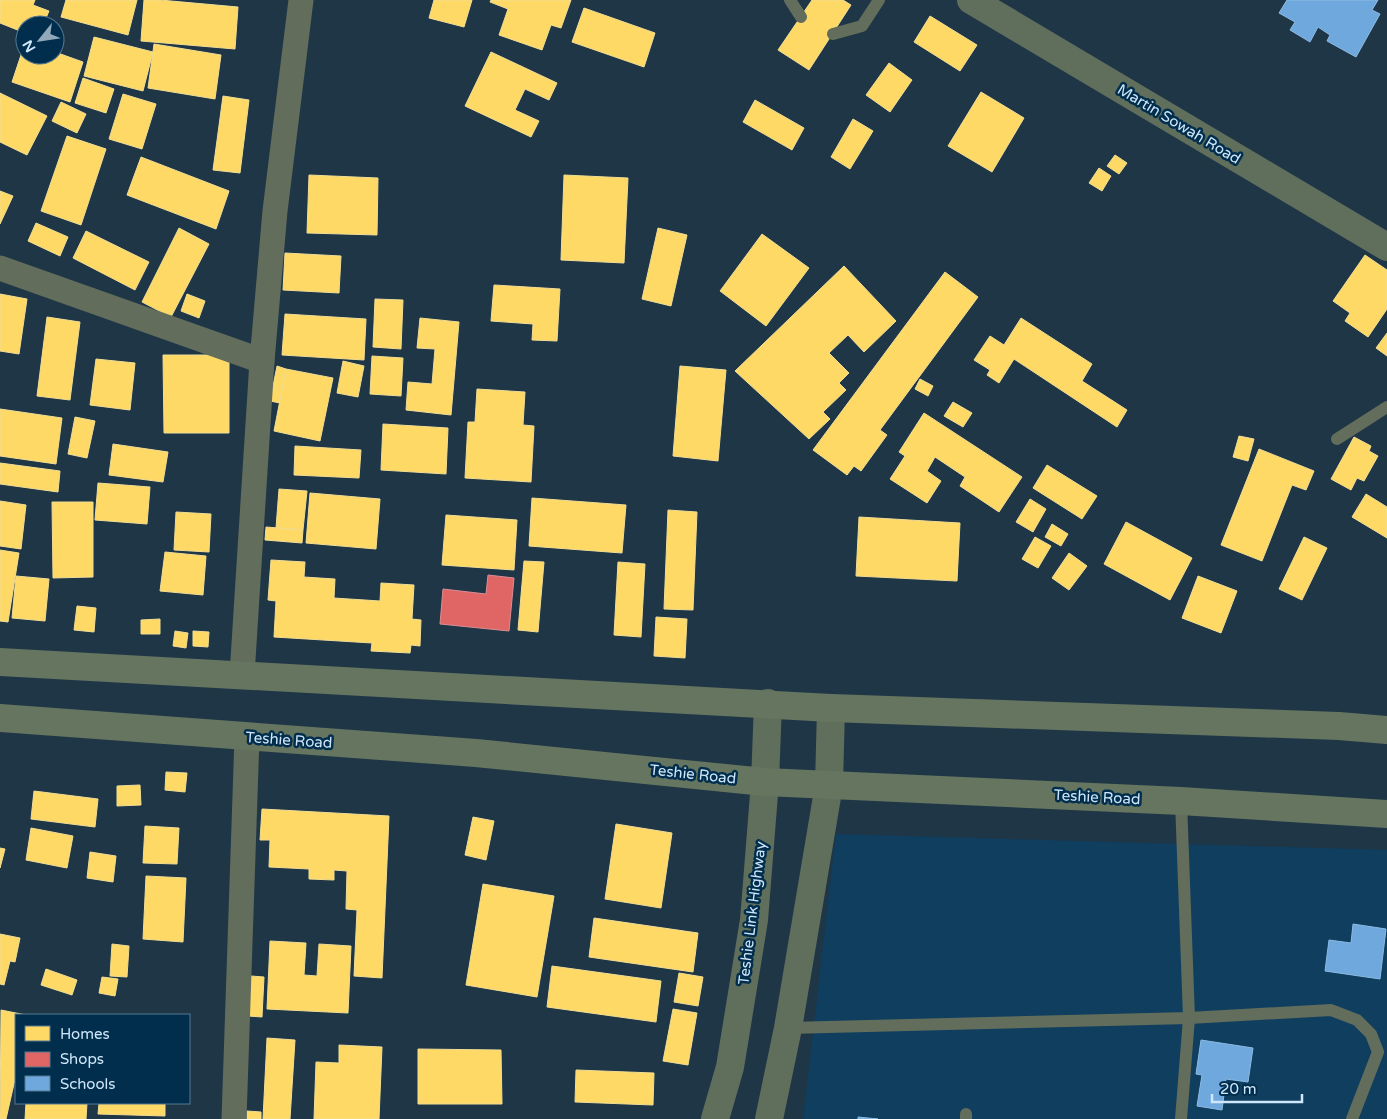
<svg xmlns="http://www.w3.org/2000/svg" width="1387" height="1119" viewBox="0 0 1387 1119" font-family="'Varela Round',sans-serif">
  <rect width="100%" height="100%" fill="#1f3647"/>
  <polygon fill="#0f3e5f" points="836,834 1387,850 1387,1119 803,1119"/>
  <g fill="#ffd966" stroke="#f1dd93">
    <polygon points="0,0 35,0 33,5 49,11 43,25 25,25 25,33 0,23"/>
    <polygon points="66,0 137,0 128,35 61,17"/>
    <polygon points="144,0 160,0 238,7 235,49 141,41"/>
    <polygon points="434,0 472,0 464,27 429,18"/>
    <polygon points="491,0 571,0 561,28 551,25 542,50 499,35 508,9 490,2"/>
    <polygon points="812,0 843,0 851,5 809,70 778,50"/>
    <polygon points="584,8 655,33 644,67 572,42"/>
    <polygon points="930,16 977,45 960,71 914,42"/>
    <polygon points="94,37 153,52 143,91 84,76"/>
    <polygon points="25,43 25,55 55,55 55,52 83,62 70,102 12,82"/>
    <polygon points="154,44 221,55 215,99 148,88"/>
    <polygon points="491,52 557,83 549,100 525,89 515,110 539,121 531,137 465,106"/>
    <polygon points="889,63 912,80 890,112 866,95"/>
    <polygon points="83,78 114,89 106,113 75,103"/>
    <polygon points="981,92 1024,118 992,172 948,146"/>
    <polygon points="0,93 47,116 27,155 0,142"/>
    <polygon points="123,94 156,104 142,149 109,139"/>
    <polygon points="223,96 249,100 240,173 213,170"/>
    <polygon points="755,100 804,128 792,150 743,122"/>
    <polygon points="61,102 86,114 77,133 52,121"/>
    <polygon points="853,119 873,131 850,169 831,157"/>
    <polygon points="67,136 106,149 81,225 41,211"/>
    <polygon points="1115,155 1127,163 1119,174 1107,166"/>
    <polygon points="141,157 229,191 216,229 127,195"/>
    <polygon points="1099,168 1111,176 1102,191 1089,183"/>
    <polygon points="309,175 378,178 377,235 307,233"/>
    <polygon points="564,175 628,178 624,263 561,260"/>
    <polygon points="0,191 13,196 0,224"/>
    <polygon points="36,223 68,237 60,256 28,241"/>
    <polygon points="179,228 209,244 171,317 142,302"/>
    <polygon points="658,228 687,235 671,306 642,299"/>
    <polygon points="86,231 149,262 135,290 73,258"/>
    <polygon points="762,234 809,268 766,326 720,291"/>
    <polygon points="285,253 341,256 339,293 283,290"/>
    <polygon points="1365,255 1387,270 1387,309 1368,337 1345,321 1350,313 1333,301"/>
    <polygon points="844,266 896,321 864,352 848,335 829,353 849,373 839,383 846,390 823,412 830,419 809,439 735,371"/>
    <polygon points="945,272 978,297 880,430 887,435 861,471 854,466 847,475 813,450"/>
    <polygon points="494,285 560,289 557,341 532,340 533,324 491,321"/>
    <polygon points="0,294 27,299 19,354 0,351"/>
    <polygon points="187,294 205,301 199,318 181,311"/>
    <polygon points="375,299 403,300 401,349 373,347"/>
    <polygon points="285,314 366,319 364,360 282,355"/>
    <polygon points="47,317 80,322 70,400 37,396"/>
    <polygon points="420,318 459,322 451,415 406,410 408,382 432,384 435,349 417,348"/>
    <polygon points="1021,318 1092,364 1082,381 1127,410 1117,427 1014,359 999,383 987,375 990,370 974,360 990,336 1004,345"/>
    <polygon points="1387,333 1387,356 1376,348"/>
    <polygon points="163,355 229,355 229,433 164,433"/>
    <polygon points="372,356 403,358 401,396 370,394"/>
    <polygon points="96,359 135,363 130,410 90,405"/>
    <polygon points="343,361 364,366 358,397 337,393"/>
    <polygon points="277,366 286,369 280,403 270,401"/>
    <polygon points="680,366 726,370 718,461 673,456"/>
    <polygon points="286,369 333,378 320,441 274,431"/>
    <polygon points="920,379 933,386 928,396 915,389"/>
    <polygon points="477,389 525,392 523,425 534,426 531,482 465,478 468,422 475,422"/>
    <polygon points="953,402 972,413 963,427 944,416"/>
    <polygon points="0,409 62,418 56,464 0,456"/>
    <polygon points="924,413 1022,477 999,512 960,486 965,477 935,457 927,471 941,481 927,503 890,479 905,456 899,452"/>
    <polygon points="75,417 95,421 87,458 68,454"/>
    <polygon points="383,424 448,428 446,474 381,470"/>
    <polygon points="1239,436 1254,439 1248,461 1233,457"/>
    <polygon points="1354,437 1371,446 1369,451 1378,456 1364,481 1357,478 1351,490 1331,479"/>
    <polygon points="113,444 168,452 163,482 109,475"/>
    <polygon points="295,446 361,450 359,478 294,475"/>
    <polygon points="1259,449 1314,471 1306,490 1292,485 1262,561 1221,545"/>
    <polygon points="0,463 60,471 58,492 0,484"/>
    <polygon points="1047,465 1097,496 1082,519 1033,488"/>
    <polygon points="98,483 150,487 147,524 95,520"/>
    <polygon points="279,489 307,491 303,530 276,528"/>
    <polygon points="310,493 380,499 376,549 306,543"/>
    <polygon points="1366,494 1387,507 1387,538 1352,517"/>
    <polygon points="532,498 626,505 622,553 529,546"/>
    <polygon points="1030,499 1046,509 1033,532 1016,522"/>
    <polygon points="0,501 26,505 21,549 0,546"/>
    <polygon points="52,502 93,502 93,577 53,578"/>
    <polygon points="668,510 697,512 693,610 664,609"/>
    <polygon points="176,512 211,514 209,552 174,550"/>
    <polygon points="446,515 517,520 514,570 442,565"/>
    <polygon points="859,517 960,523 957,581 856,576"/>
    <polygon points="1126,522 1192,558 1170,600 1104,564"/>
    <polygon points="1052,524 1068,534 1061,546 1045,537"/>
    <polygon points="266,527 303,530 302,543 265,540"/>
    <polygon points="1035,537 1051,546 1038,568 1022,559"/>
    <polygon points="1304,537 1327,548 1302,600 1279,589"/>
    <polygon points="0,550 19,553 8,622 0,621"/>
    <polygon points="165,552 206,556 203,595 160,591"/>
    <polygon points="1069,553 1087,566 1069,590 1052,578"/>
    <polygon points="271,560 305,562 304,577 335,579 334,598 380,601 381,583 414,585 412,619 421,620 420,646 411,645 410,653 371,651 372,643 274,637 276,601 268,600"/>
    <polygon points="524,561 544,562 538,632 518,630"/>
    <polygon points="618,562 645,564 641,637 614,635"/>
    <polygon points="16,576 49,579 45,621 12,618"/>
    <polygon points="1198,576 1237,591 1221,633 1182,618"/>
    <polygon points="77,606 96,608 94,632 74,630"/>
    <polygon points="656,617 687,619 685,658 654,656"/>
    <polygon points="160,619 160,634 141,634 141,620"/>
    <polygon points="175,631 188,633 186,648 173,646"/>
    <polygon points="193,631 209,632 208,647 193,646"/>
    <polygon points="166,772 187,773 185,792 165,790"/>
    <polygon points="140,785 141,805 117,806 117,786"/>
    <polygon points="34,791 98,799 95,827 31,819"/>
    <polygon points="262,809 389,816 382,978 354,976 357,910 346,909 347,871 334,870 334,880 309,879 309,869 269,867 270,840 260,840"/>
    <polygon points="473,817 494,821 486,860 465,855"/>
    <polygon points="616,824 672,833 661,908 605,899"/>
    <polygon points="145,826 179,828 177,864 143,863"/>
    <polygon points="31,828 73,836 67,868 26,860"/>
    <polygon points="0,848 5,849 0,868"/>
    <polygon points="90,852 116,856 113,882 87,878"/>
    <polygon points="146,876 186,878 183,942 143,939"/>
    <polygon points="483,884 554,896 537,997 466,985"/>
    <polygon points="594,918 698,933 693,972 589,957"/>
    <polygon points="0,934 20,938 15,962 10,961 4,985 0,984"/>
    <polygon points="270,941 306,943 304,975 317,976 319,944 351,946 348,1013 267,1009"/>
    <polygon points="112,944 129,946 127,977 110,976"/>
    <polygon points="552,966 661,981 656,1022 547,1007"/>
    <polygon points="46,969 77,980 72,995 41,985"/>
    <polygon points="679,973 703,977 698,1006 674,1002"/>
    <polygon points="251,976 264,977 262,1017 248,1016"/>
    <polygon points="102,977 118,979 115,996 99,993"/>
    <polygon points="673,1009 697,1013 688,1065 663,1061"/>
    <polygon points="1,1010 26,1015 16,1015 16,1075 6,1119 0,1119"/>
    <polygon points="267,1038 295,1040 290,1119 263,1119"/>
    <polygon points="339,1045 382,1047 379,1119 314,1119 316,1062 339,1063"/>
    <polygon points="418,1049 501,1050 502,1104 418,1104"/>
    <polygon points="576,1070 654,1073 653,1105 575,1102"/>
    <polygon points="26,1103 87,1103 86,1119 25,1119"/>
    <polygon points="99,1103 165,1103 165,1116 98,1114"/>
    <polygon points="247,1111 261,1112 261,1119 247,1119"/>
  </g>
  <polygon fill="#e06666" stroke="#db8d93" points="488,575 514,578 509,631 440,624 443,589 486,594"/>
  <g fill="#6fa8dc" stroke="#8cbbe5">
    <polygon points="1287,0 1378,0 1372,10 1380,14 1356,57 1327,41 1330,35 1318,27 1310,42 1290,30 1295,22 1279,13"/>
    <polygon points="1353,924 1386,929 1380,979 1325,971 1329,940 1351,943"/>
    <polygon points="1201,1040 1253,1048 1248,1082 1226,1079 1222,1110 1197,1106 1202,1075 1196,1074"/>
    <polygon points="858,1117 878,1119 858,1119"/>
  </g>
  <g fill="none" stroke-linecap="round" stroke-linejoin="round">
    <g stroke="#626d5b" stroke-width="12">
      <polyline points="790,0 801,17"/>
      <polyline points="833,34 862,26 879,0"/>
      <polyline points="1337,439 1387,407"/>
      <polyline points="788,1028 1189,1018 1331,1010 1357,1020 1371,1034 1378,1052 1352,1119"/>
      <polyline points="966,1119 966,1114"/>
      <polyline points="1181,1119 1189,1018 1181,801"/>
    </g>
    <g stroke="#626d5b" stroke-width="25">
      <polyline points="0,268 262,361"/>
      <polyline points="242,675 262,361 275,211 301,0"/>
      <polyline points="234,1119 247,737"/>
    </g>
    <g stroke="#606e5c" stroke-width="28">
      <polyline points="971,0 1387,247"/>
      <polyline points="715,1119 730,1067 754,920 765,782 768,703"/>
      <polyline points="769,1119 788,1028 829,785 831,708"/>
    </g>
    <g stroke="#66755f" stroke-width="28">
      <polyline points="0,662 831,708 1339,726 1387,730"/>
      <polyline points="0,718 476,753 765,782 1181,801 1387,814"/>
    </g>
  </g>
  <g text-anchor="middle" stroke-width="5" stroke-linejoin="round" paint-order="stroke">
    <g font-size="15" fill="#d0e7fb" stroke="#012e4d">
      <text transform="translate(1179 124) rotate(31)" y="5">Martin Sowah Road</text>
      <text transform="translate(289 740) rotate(4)" y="5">Teshie Road</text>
      <text transform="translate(693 774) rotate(6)" y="5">Teshie Road</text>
      <text transform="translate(1097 797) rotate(3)" y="5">Teshie Road</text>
      <text transform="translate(752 913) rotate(-83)" y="5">Teshie Link Highway</text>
    </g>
  </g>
  <rect x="15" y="1014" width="175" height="90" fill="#012e4d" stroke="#547893"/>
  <rect x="25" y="1026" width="25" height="15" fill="#ffd966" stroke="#547893"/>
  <text x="60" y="1039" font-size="15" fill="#d0e7fb">Homes</text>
  <rect x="25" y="1052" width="25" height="15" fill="#e06666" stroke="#547893"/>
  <text x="60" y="1064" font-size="15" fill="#d0e7fb">Shops</text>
  <rect x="25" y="1076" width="25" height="15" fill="#6fa8dc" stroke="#547893"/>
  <text x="60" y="1089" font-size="15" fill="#d0e7fb">Schools</text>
  <g transform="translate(40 40) rotate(240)"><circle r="24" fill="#012e4d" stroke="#547893"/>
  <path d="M0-4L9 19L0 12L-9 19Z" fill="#92a9bc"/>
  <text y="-8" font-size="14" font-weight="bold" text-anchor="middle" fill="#d0e7fb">N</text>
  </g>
  <path d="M1212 1094v8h90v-8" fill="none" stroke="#d0e7fb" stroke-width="2.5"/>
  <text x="1220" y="1094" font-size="15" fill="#d0e7fb" stroke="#012e4d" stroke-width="4" paint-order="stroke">20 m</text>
</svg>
